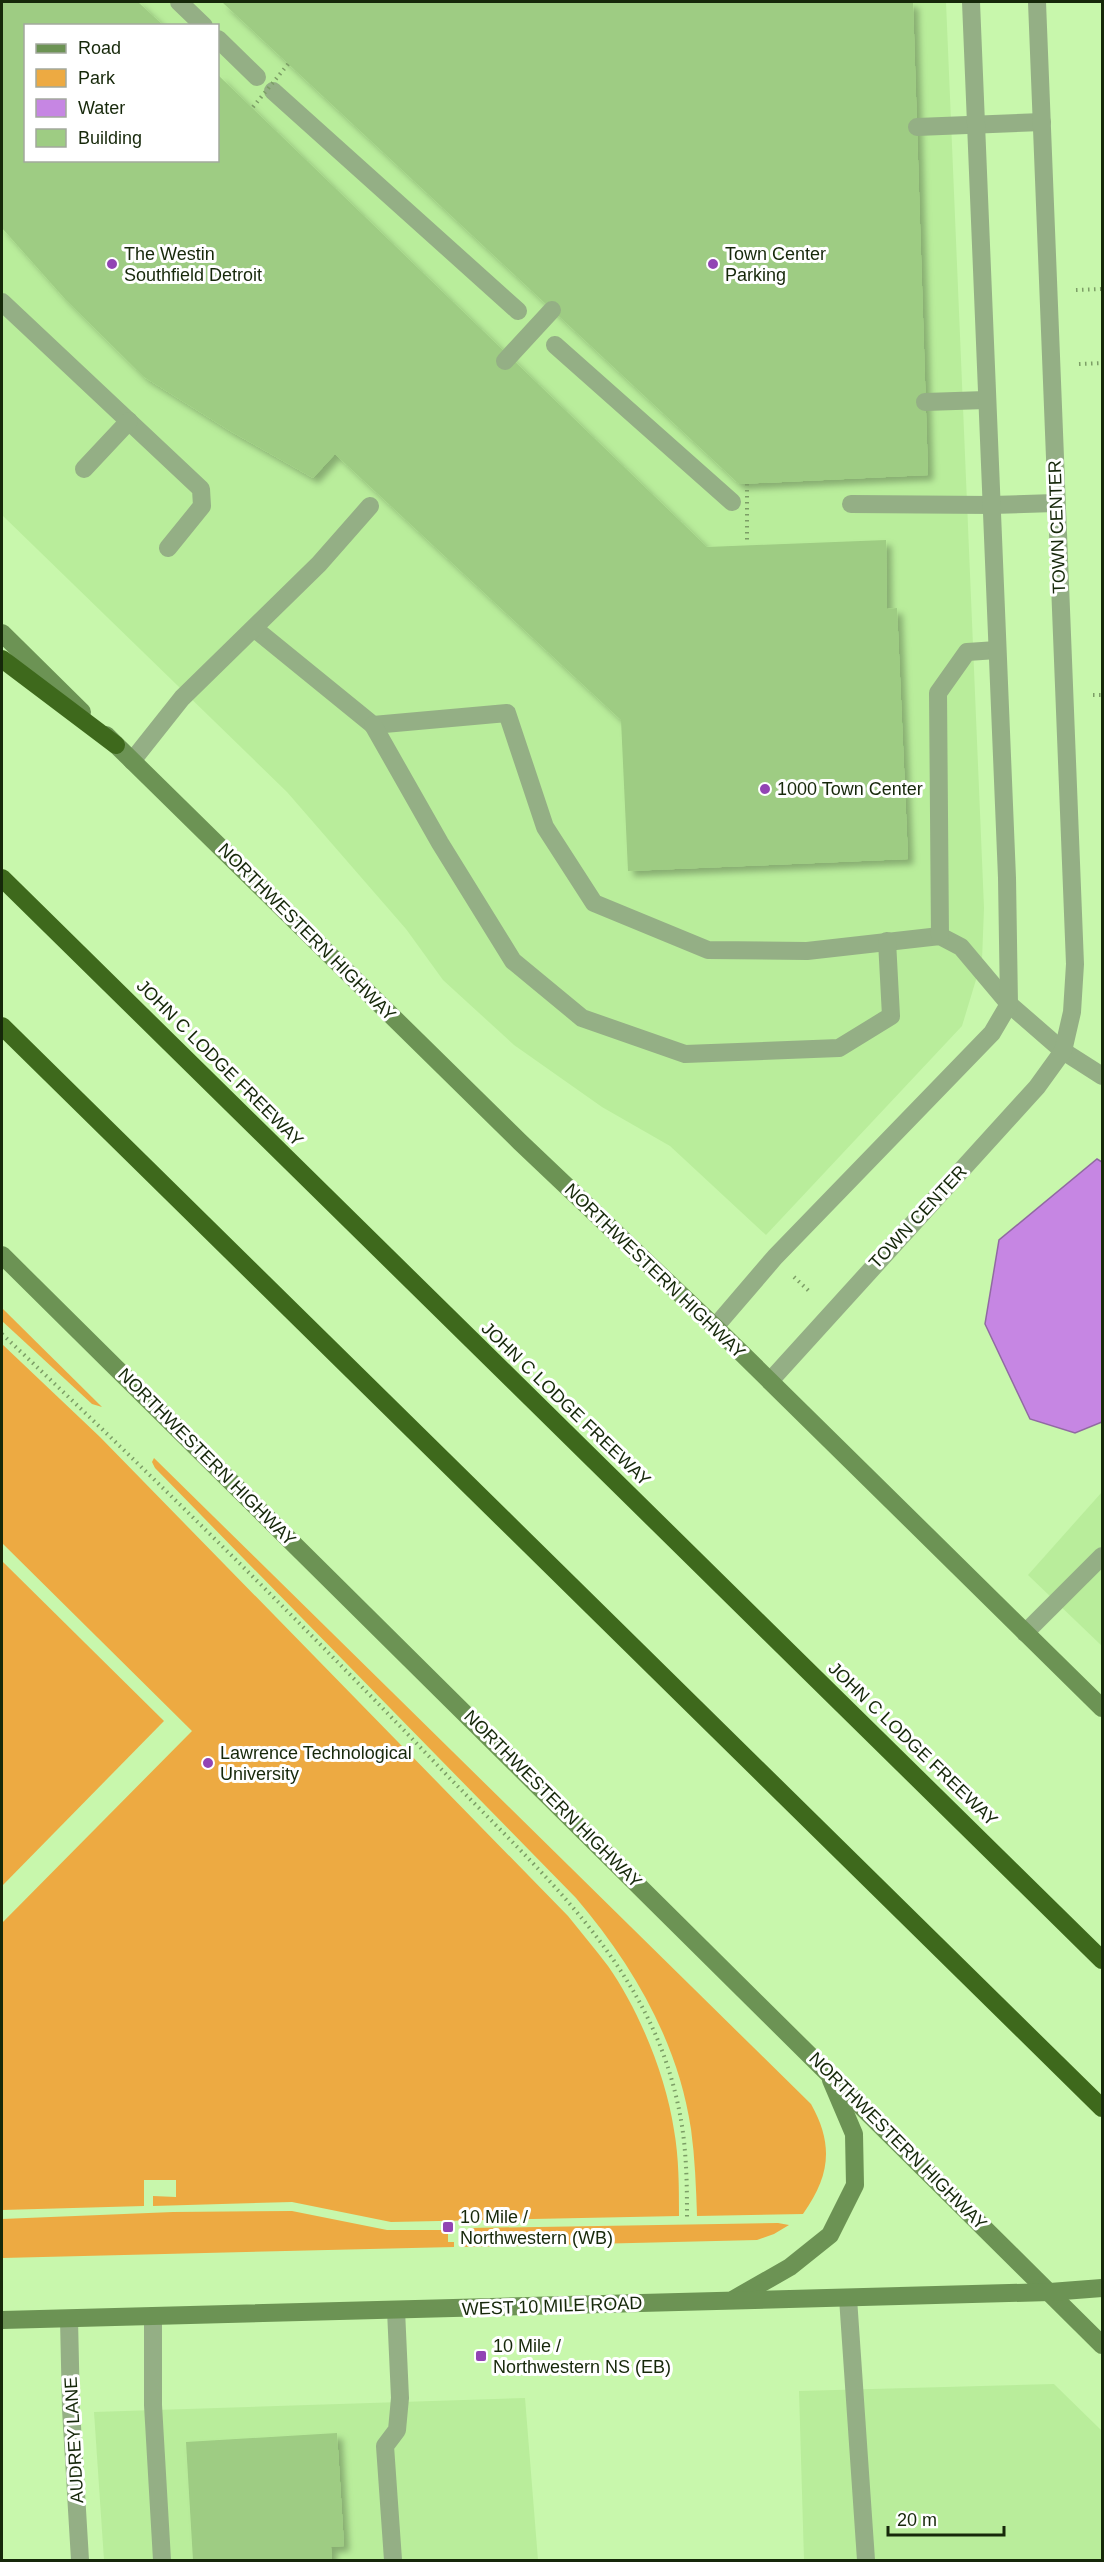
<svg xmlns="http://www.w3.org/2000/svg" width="1104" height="2562" viewBox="0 0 1104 2562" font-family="Arial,sans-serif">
  <defs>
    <filter id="shadow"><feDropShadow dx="5.5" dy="5.5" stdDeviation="3" flood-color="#0004"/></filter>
  </defs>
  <rect width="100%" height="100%" fill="#c8f7ac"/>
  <g fill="#b9ed9b" fill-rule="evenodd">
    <path d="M2,2H946L984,908L982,960L962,1026L766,1235L670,1146L602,1107L514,1045L443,980L406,929L287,792L2,515ZM26,26H218V160H26Z"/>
    <polygon points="1102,1492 1102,1646 1028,1575"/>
    <polygon points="1054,2384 1102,2431 1102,2560 804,2560 799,2391"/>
    <polygon points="525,2398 538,2560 104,2560 94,2412"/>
  </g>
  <g fill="#edaa42">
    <polygon points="2,1308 102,1407 92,1404 2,1321"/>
    <path d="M2,1344L100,1437L568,1916C581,1932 595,1949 608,1966C639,2010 666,2076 674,2130C679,2158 679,2187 679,2216L391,2222L292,2202L153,2206V2196L176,2197V2180H144V2206L2,2210V1923L192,1731L2,1543Z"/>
    <path d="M154,1458L811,2104C834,2145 830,2176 803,2214L697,2216C696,2187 695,2158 691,2129C678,2042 633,1965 576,1898L155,1468L152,1462Z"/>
    <polygon points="2,1561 164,1721 2,1886"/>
    <polygon points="292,2211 387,2230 448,2230 448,2242 454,2242 454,2247 2,2258 2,2219 173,2212"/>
    <polygon points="778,2223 789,2225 774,2234 757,2240 463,2247 463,2239 469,2238 470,2228"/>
  </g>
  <polygon fill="#c686e3" stroke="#916aa2" stroke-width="1.5" points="1097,1159 1102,1162 1102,1422 1075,1433 1030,1419 985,1324 999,1240"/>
  <g fill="#9ecc83" filter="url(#shadow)">
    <polygon points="2,2 138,2 164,26 26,26 26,160 218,160 218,75 707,547 886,540 887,609 897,608 908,859 628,871 621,720 335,454 313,478 230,431 144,377 66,300 2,228"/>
    <polygon points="222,2 913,2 928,475 739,484"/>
    <polygon points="337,2433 344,2546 331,2547 332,2560 193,2560 186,2442"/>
  </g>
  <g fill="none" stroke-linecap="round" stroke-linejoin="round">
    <g stroke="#7c9e66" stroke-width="4" stroke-dasharray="1.5 4.5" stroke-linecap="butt">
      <polyline points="1076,290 1102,289"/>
      <polyline points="1079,364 1102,363"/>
      <polyline points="1093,695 1102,695"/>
      <polyline points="794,1277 810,1292"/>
      <path d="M2,1334C152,1475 299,1620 442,1770C518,1850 606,1926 653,2029C670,2066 682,2111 685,2152C687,2175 687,2198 687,2221"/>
    </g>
    <g stroke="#94af85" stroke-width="18">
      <polyline points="179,2 204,26"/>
      <polyline points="218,39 257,77"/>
      <polyline points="273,91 518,311"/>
      <polyline points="917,127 1042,122"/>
      <polyline points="2,302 201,489 202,506 168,548"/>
      <polyline points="555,345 732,502"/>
      <polyline points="925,402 986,400"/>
      <polyline points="84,469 129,421"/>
      <polyline points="851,504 992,505 1055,503"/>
      <polyline points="255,629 373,725 507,713 545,827 594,903 708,950 807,951 940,936 961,947 1009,1004"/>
      <polyline points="373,725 440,843 513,961 582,1018 685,1054 839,1048 891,1016 887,941"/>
      <polyline points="132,761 182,698 319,564 370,506"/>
      <polyline points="940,936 938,693 967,652 997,650"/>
      <polyline points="1025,1633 1102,1556"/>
      <polyline points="848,2298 866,2560"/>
      <polyline points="153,2316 153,2405 162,2560"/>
      <polyline points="393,2560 385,2446 397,2430 400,2398 396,2310"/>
    </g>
    <g stroke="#94af85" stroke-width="18">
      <polyline points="1009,1004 1063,1051 1102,1076"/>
      <polyline points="715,1327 775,1257 992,1033 1009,1004 1007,878 971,2"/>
      <polyline points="770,1381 1037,1087 1063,1051 1072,1012 1075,964 1037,2"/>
      <polyline points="69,2319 71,2409 80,2560"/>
    </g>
    <g stroke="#6c9354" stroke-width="18">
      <polyline points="2,633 82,712"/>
      <polyline points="106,735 520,1142 715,1327 1102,1708"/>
      <polyline points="2,1255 1102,2345"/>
      <polyline points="734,2299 790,2267 830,2235 855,2185 854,2134 831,2080"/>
      <polyline points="2,2320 1050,2292 1102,2288"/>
    </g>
    <g stroke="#3e691c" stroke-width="18">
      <polyline points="2,659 116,745"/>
      <polyline points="2,878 1102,1960"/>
      <polyline points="2,1026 1102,2108"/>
    </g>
    <g stroke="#7c9e66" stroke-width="4" stroke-dasharray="1.5 4.5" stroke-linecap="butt">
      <polyline points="253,107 289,63"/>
      <polyline points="747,484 747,544"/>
    </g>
    <polyline stroke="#94af85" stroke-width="18" points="505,361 552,310"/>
  </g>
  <g fill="#9244b4" stroke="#fff" stroke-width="2">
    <circle cx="112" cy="264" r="6"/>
    <circle cx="713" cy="264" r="6"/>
    <circle cx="765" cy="789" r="6"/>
    <circle cx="208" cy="1763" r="6"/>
    <rect x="442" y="2221" width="12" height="12" rx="3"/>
    <rect x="475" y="2350" width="12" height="12" rx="3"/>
  </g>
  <g text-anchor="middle" stroke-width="6" stroke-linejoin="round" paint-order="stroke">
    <g font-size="18" fill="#16280a" stroke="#fff" text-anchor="start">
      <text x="124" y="260">The Westin<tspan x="124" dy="21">Southfield Detroit</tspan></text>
      <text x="725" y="260">Town Center<tspan x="725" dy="21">Parking</tspan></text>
      <text x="777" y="795">1000 Town Center</text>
      <text x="220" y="1759">Lawrence Technological<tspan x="220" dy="21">University</tspan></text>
      <text x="460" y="2223">10 Mile /<tspan x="460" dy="21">Northwestern (WB)</tspan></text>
      <text x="493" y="2352">10 Mile /<tspan x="493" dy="21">Northwestern NS (EB)</tspan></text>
    </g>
    <g font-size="18" fill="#16280a" stroke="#fff">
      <text transform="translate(1057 527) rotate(-92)" y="6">TOWN CENTER</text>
      <text transform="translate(307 932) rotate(45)" y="6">NORTHWESTERN HIGHWAY</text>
      <text transform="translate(220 1063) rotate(45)" y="6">JOHN C LODGE FREEWAY</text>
      <text transform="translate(918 1217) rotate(-47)" y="6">TOWN CENTER</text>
      <text transform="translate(655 1271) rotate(44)" y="6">NORTHWESTERN HIGHWAY</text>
      <text transform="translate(566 1404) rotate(44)" y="6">JOHN C LODGE FREEWAY</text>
      <text transform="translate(207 1457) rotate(45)" y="6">NORTHWESTERN HIGHWAY</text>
      <text transform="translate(913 1744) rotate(44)" y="6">JOHN C LODGE FREEWAY</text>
      <text transform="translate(553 1799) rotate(45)" y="6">NORTHWESTERN HIGHWAY</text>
      <text transform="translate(898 2141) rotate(45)" y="6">NORTHWESTERN HIGHWAY</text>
      <text transform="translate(552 2306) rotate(-2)" y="6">WEST 10 MILE ROAD</text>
      <text transform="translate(74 2440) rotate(-93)" y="6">AUDREY LANE</text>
    </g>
  </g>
  <rect width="1104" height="2562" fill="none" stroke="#16280a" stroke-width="6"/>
  <rect x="24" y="24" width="195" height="138" fill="#ffffff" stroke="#a2a99d" stroke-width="1.5"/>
  <rect x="36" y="44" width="30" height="9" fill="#6c9354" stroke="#a2a99d" stroke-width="1.5"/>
  <text x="78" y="54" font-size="18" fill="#16280a">Road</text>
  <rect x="36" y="69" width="30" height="18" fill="#edaa42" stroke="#a2a99d" stroke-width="1.5"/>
  <text x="78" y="84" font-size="18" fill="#16280a">Park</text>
  <rect x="36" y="99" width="30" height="18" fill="#c686e3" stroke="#a2a99d" stroke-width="1.5"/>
  <text x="78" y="114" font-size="18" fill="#16280a">Water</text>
  <rect x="36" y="129" width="30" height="18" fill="#9ecc83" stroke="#a2a99d" stroke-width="1.5"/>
  <text x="78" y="144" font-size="18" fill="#16280a">Building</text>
  <path d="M888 2526v9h116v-9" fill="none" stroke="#16280a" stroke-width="3"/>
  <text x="897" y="2526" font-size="18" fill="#16280a" stroke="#ffffff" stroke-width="4.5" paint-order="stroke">20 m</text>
</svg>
